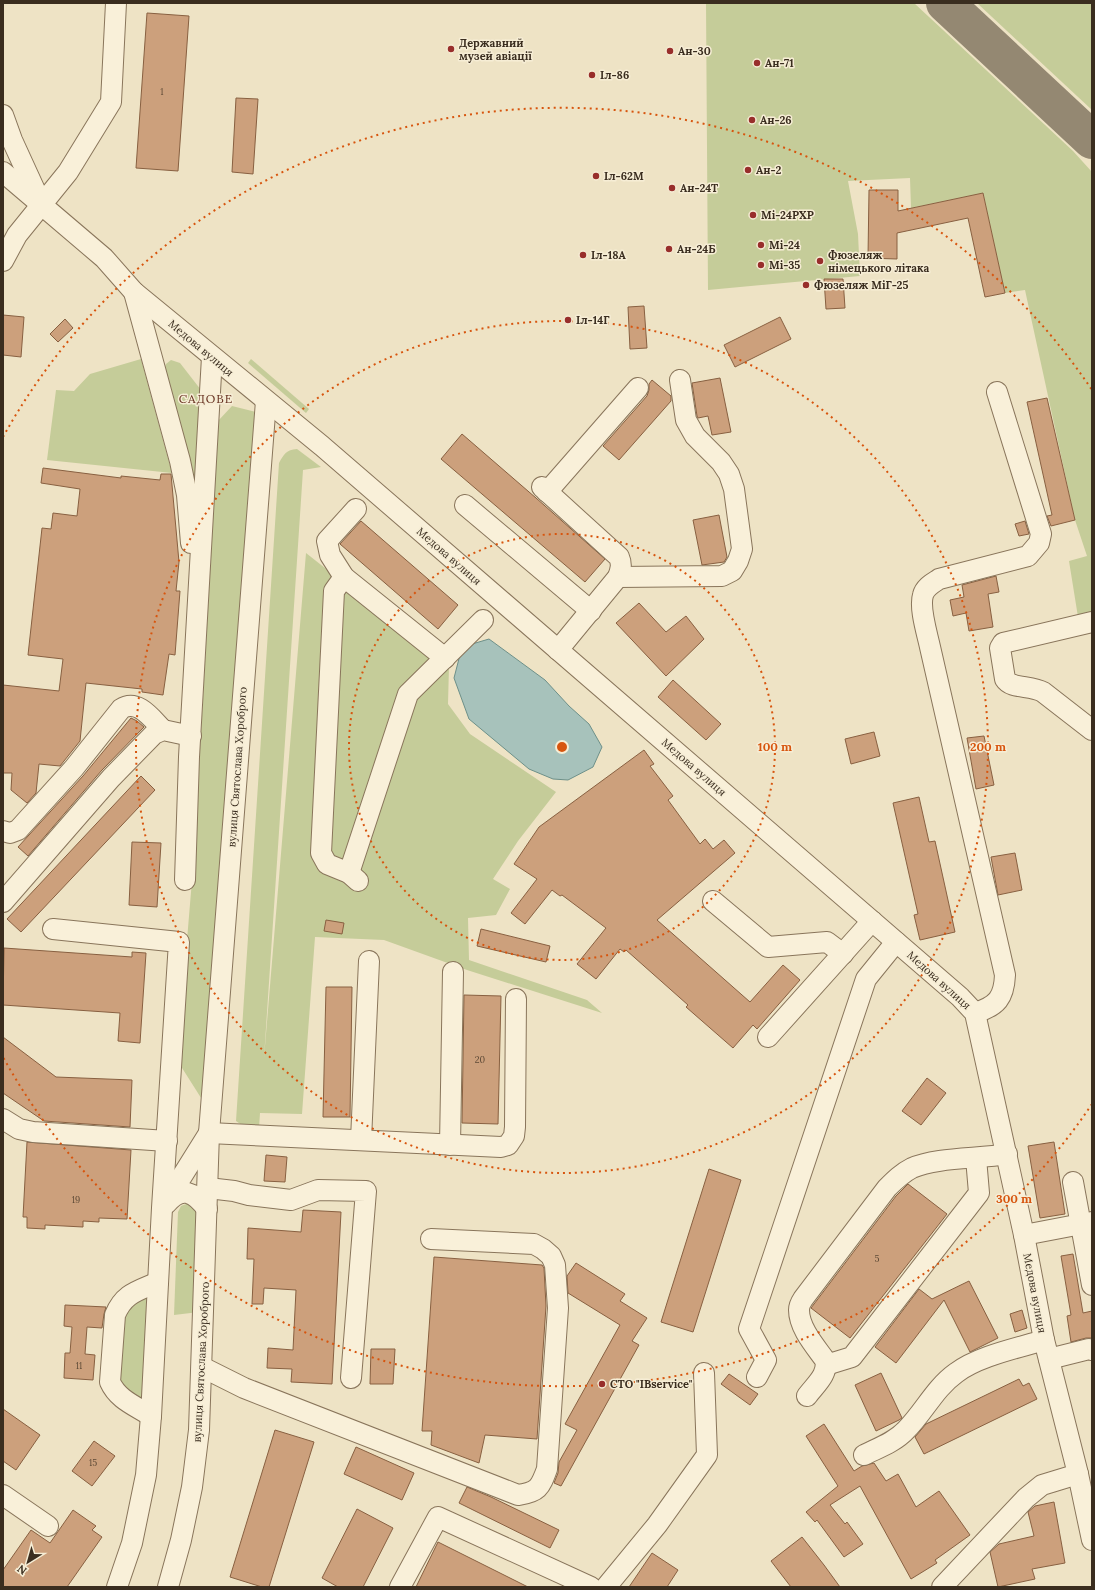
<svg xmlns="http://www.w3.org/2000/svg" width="1095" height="1590" viewBox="0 0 1095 1590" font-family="Lora,serif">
  <rect width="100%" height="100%" fill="#eee3c5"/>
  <g fill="#c5cc99">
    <polygon points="706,3 914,3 1073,151 1092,172 1092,613 1078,617 1069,561 1087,556 1075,520 1025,290 1005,293 983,193 911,208 910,178 848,181 858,234 860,276 708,290"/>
    <polygon points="977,3 1092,3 1092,110"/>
    <polygon points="141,359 172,473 47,460 56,390 74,391 90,374"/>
    <polygon points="251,359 309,409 306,413 248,363"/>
    <polygon points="171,360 180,363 201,390 198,493 190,468 164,369 166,364"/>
    <polygon points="232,406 256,412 203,1101 177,1060 192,880 203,699 218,421"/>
    <path d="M297,449L321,467L303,470L264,1058L306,553L449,666L448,704L470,734L556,792L518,841L493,879L510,889L496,915L468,918L469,960L587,1000L602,1013L467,970L384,940L315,937L302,1114L260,1113L259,1128H246L236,1121L279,463C284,454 286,450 297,449Z"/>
    <polygon points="186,1204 195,1204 201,1237 199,1312 174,1315 178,1212 181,1206"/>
    <polygon points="153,1290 146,1406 120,1387 123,1309"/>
  </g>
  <polygon fill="#a7c2bb" stroke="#6d9089" points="489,639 545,680 569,706 589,724 602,747 593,767 568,780 553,779 529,769 469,719 454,678 462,647"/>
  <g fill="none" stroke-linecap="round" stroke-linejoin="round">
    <polyline stroke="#948872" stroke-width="38" points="945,3 1092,140"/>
  </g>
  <g fill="#cca07c" stroke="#886041">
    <polygon points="147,13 189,16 178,171 136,168"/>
    <polygon points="236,98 258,99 253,174 232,172"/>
    <polygon points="869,190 898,190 898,211 983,193 1005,293 985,297 968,218 897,233 897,259 868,258"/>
    <polygon points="824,279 843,279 845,308 826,309"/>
    <polygon points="644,306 647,348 630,349 628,307"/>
    <polygon points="3,315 24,317 21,357 3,355"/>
    <polygon points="780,317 791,339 735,367 724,345"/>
    <polygon points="65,319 73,328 58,342 50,334"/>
    <polygon points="720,378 731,432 712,435 708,416 698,418 697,416 692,383"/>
    <polygon points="652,380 671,396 671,401 619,460 603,446 647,396 649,390 649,384"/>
    <polygon points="1047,398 1075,520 1051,526 1047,516 1052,515 1027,402"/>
    <polygon points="462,434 536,498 605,559 585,582 441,459"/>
    <polygon points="43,468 121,478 121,476 160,480 161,474 171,474 179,562 176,591 180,591 175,655 169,654 163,695 142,692 142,689 86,683 80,741 60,766 39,764 36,793 27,803 11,790 12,773 3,773 3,685 59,691 63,659 28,655 42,528 51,529 53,513 77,516 80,489 41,483"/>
    <polygon points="719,515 727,557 724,562 702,565 693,520"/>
    <polygon points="361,521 458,605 438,629 340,544"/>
    <polygon points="1025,521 1029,534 1019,536 1015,524"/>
    <polygon points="996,576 999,592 988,594 993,627 969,631 966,613 953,616 950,600 964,597 962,585"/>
    <polygon points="639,603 666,632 686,616 704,639 666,676 616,623"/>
    <polygon points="673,680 721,724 706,740 658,697"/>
    <polygon points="131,718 137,721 144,727 102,770 28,856 18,847 83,776"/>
    <polygon points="874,732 880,756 851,764 845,739"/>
    <polygon points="984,736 994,785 976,789 967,738"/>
    <polygon points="644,750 654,764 650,766 673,796 668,800 700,844 705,839 713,849 724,840 735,853 657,920 750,1002 783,965 800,980 757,1029 753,1025 733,1048 686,1007 688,1005 626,950 624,952 620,949 596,979 577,964 606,928 562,895 560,896 552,890 525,924 511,913 537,879 514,864 539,827"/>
    <polygon points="141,776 155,790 21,932 7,919"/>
    <polygon points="919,797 929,842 935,841 955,932 920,940 914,915 918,914 893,803"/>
    <polygon points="132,842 161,843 157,907 129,905"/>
    <polygon points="1015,853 1022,890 998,895 991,857"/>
    <polygon points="326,920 344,923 342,934 324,931"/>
    <polygon points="481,929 550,946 546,962 477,946"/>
    <polygon points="4,948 132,957 132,952 146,953 140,1043 118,1041 120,1013 3,1005"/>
    <polygon points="326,987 352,987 350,1117 323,1117"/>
    <polygon points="464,995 501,996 498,1124 462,1123"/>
    <polygon points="3,1037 56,1077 132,1080 130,1127 44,1121 3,1093"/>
    <polygon points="927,1078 946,1093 921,1125 902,1111"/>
    <polygon points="27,1142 131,1150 127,1219 99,1218 99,1222 83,1221 83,1227 45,1225 45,1229 27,1228 27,1217 23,1217"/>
    <polygon points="1054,1142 1065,1214 1040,1218 1028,1146"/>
    <polygon points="266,1155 287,1157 285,1182 264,1181"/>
    <polygon points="709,1169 741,1180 693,1332 661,1322"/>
    <polygon points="908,1184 947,1214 850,1338 811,1308 896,1196"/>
    <polygon points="303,1210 341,1212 332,1384 291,1382 292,1369 267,1368 268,1348 293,1350 296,1290 264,1288 263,1304 252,1304 254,1259 247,1259 248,1228 301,1232"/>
    <polygon points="1073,1254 1083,1313 1092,1311 1092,1338 1086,1338 1071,1342 1067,1316 1071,1315 1061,1256"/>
    <polygon points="434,1257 542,1265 544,1268 546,1306 537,1439 485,1435 479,1463 431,1445 432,1431 422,1431"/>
    <polygon points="576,1263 625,1294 620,1301 647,1318 632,1341 639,1345 561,1486 554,1483 558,1473 559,1462 577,1430 565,1424 620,1325 568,1293 567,1276"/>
    <polygon points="969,1281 998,1338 970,1352 944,1300 896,1363 875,1347 919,1289 932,1299"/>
    <polygon points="65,1305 106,1307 104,1314 102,1328 87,1327 85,1354 95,1355 93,1380 64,1378 65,1353 70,1353 72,1327 64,1326"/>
    <polygon points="1022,1310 1027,1328 1015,1332 1010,1314"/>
    <polygon points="371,1349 395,1349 393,1384 370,1384"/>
    <polygon points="881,1373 902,1418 899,1420 876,1431 855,1385"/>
    <polygon points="729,1374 758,1394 750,1405 721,1384"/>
    <polygon points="1019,1379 1023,1386 1029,1383 1037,1399 924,1454 915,1437 926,1424"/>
    <polygon points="3,1409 40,1435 16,1470 3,1461"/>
    <polygon points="824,1424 854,1471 862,1466 874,1463 886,1481 898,1474 916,1507 939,1491 970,1535 935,1560 937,1563 911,1579 860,1486 830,1505 845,1524 847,1522 863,1544 844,1557 817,1520 815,1522 806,1512 838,1486 806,1436"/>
    <polygon points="275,1430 314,1442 269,1587 262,1587 230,1577"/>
    <polygon points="94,1441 115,1456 92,1486 72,1471"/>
    <polygon points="356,1447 414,1473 402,1500 344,1474"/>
    <polygon points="467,1487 491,1497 559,1530 550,1548 459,1503"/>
    <polygon points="1054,1502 1065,1563 1032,1569 1035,1579 998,1587 990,1552 999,1544 1034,1536 1028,1512 1035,1506"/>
    <polygon points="357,1509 393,1528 363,1587 338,1587 322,1578"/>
    <polygon points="73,1510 96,1526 92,1530 102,1537 67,1587 3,1587 3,1570 31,1530 50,1543"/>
    <polygon points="802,1537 824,1565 840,1587 791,1587 771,1561"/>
    <polygon points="438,1542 528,1587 416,1587"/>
    <polygon points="652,1553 678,1570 667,1587 629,1587"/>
  </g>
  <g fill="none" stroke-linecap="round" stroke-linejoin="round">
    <defs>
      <g id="minor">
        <polyline points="3,115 12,140 39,199"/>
        <polyline points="3,172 104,258 134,292 322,446 960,997 975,1013 1024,1235 1044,1340 1078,1474 1092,1540"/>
        <polyline points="3,261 17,235 68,172 111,102 116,3"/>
        <polyline points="134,292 180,461 187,495 191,543"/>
        <path d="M542,487L619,557C622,564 621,569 618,577L558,650"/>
        <polyline points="547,492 638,388"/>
        <polyline points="465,505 591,611"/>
        <polyline points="356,509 327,541 330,555 344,577 445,658"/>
        <polyline points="344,577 334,591 321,853 327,864 349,873 358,881"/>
        <polyline points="618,577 722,576 732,571 738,561 742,549 734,489 729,474 721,462 695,436 686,420 680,380"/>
        <path d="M1092,622L1003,643L1000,648L1005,679C1011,689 1031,685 1043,692L1092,730"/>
        <path d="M3,831L10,833L18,830L74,768L121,709C138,698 152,719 163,730"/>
        <polyline points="349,873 408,694 483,620"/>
        <polyline points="185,880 189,757 212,357"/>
        <polyline points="713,901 768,947 827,942 843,954"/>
        <polyline points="3,902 111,778 154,734 163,730 191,736"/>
        <polyline points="53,929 179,942 162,1208 151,1416 146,1475 132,1543 117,1587"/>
        <path d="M975,1013C997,1006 1004,998 1005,975L930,647C927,633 919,608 923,595C925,587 933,583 939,579L1028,556L1039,543L1041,534L997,392"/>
        <polyline points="768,1037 872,921"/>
        <polyline points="3,1119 19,1129 33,1132 167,1141"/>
        <polyline points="209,1133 501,1147 508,1145 514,1136 515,1127 516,999"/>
        <polyline points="361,1140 369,961"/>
        <polyline points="450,1145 453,972"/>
        <polyline points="1073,1182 1092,1285"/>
        <polyline points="208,1188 234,1191 249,1195 291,1200 318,1190 366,1191 351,1378"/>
        <path d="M166,1204C182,1185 194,1192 207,1209"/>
        <polyline points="164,1205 209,1133"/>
        <polyline points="1024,1235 1092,1222"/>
        <polyline points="1049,1359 1089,1349 1092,1350"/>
        <polyline points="826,1365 852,1357 979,1193 976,1158"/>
        <path d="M202,1367L244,1388L518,1495C538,1492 540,1488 547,1469L558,1308L555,1265L551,1256L543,1249L534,1244L431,1239"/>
        <polyline points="757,1377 766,1360 749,1329 866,979 896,942"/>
        <path d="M807,1396C815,1385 829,1374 825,1360C815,1346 799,1328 799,1310C799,1306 801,1302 803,1299L887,1188C895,1180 902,1173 912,1168C936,1157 979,1159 1007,1154"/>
        <path d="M151,1416C136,1406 118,1400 110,1382L115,1315C124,1293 138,1291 158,1282"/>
        <path d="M864,1455C878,1448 895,1442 906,1430C924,1412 935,1388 956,1373C978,1356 1018,1348 1044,1340"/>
        <polyline points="3,1495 48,1526"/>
        <polyline points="168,1587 181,1540 192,1487 199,1430 209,1133 266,401"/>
        <polyline points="400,1587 438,1517 591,1587"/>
        <polyline points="606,1587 657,1525 707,1455 704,1373"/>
        <polyline points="942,1587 1026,1498 1042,1485 1078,1474"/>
      </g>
    </defs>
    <use href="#minor" stroke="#89755b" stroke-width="22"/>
    <use href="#minor" stroke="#f9f0d9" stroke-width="20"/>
  </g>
  <g fill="none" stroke="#d7550e" stroke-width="2" stroke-dasharray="2 4">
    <circle cx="562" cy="747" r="213"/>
    <circle cx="562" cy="747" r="426"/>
    <path d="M1092 1104A639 639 0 0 1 3 1057M3 437A639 639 0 0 1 1092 390"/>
  </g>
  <g fill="#982e2b" stroke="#f6edd5" stroke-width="1.5">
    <circle cx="451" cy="49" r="4"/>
    <circle cx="670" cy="51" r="4"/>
    <circle cx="757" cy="63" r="4"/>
    <circle cx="592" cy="75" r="4"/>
    <circle cx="752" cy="120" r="4"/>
    <circle cx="748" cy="170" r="4"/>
    <circle cx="596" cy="176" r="4"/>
    <circle cx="672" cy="188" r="4"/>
    <circle cx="753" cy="215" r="4"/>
    <circle cx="761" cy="245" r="4"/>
    <circle cx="669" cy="249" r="4"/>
    <circle cx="583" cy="255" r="4"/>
    <circle cx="820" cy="261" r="4"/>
    <circle cx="761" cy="265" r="4"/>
    <circle cx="806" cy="285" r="4"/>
    <circle cx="568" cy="320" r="4"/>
    <circle cx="602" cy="1384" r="4"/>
  </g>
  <g text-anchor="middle" stroke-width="3" stroke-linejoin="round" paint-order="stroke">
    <g font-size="9" fill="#5e4a36">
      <text x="162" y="95">1</text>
      <text x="480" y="1063">20</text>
      <text x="76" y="1203">19</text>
      <text x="877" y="1262">5</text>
      <text x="79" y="1369">11</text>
      <text x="93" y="1466">15</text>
    </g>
    <g font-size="11" font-weight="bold" fill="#3a2d1f" stroke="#f6edd5" text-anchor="start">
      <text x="459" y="47">Державний<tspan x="459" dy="13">музей авіації</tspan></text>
      <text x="678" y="55">Ан-30</text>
      <text x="765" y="67">Ан-71</text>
      <text x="600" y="79">Іл-86</text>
      <text x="760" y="124">Ан-26</text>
      <text x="756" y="174">Ан-2</text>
      <text x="604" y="180">Іл-62М</text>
      <text x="680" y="192">Ан-24Т</text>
      <text x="761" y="219">Мі-24РХР</text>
      <text x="769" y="249">Мі-24</text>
      <text x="677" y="253">Ан-24Б</text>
      <text x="591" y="259">Іл-18А</text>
      <text x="828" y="259">Фюзеляж<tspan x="828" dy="13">німецького літака</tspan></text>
      <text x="769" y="269">Мі-35</text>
      <text x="814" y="289">Фюзеляж МіГ-25</text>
      <text x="576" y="324">Іл-14Г</text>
      <text x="610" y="1388">СТО "IBservice"</text>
    </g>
    <g font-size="11" fill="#3a2d1f" stroke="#f6edd5">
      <text transform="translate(201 348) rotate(40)" y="4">Медова вулиця</text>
      <text transform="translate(449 556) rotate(41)" y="4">Медова вулиця</text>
      <text transform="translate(237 767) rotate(-86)" y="4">вулиця Святослава Хороброго</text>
      <text transform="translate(694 767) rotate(41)" y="4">Медова вулиця</text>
      <text transform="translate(939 980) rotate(42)" y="4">Медова вулиця</text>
      <text transform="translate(1035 1293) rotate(79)" y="4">Медова вулиця</text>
      <text transform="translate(201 1362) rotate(-87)" y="4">вулиця Святослава Хороброго</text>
    </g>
    <g font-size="12" letter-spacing="1" fill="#66301f" stroke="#f6edd5">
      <text x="206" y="403">САДОВЕ</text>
    </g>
  </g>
  <circle cx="562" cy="747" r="6" fill="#d7550e" stroke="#f6edd5" stroke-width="2"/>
  <g font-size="12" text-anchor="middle" font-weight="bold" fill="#d7550e" stroke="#f6edd5" stroke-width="3" stroke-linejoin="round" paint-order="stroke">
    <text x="775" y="751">100 m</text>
    <text x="988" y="751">200 m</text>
    <text x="1014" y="1203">300 m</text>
  </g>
  <rect width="1095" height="1590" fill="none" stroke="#3a2d1f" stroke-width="8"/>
  <g transform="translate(28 1562) rotate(217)" stroke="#f6edd5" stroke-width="3" paint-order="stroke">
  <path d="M0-3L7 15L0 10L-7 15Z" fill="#3a2d1f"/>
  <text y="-6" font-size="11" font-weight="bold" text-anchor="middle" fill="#3a2d1f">N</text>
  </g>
</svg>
